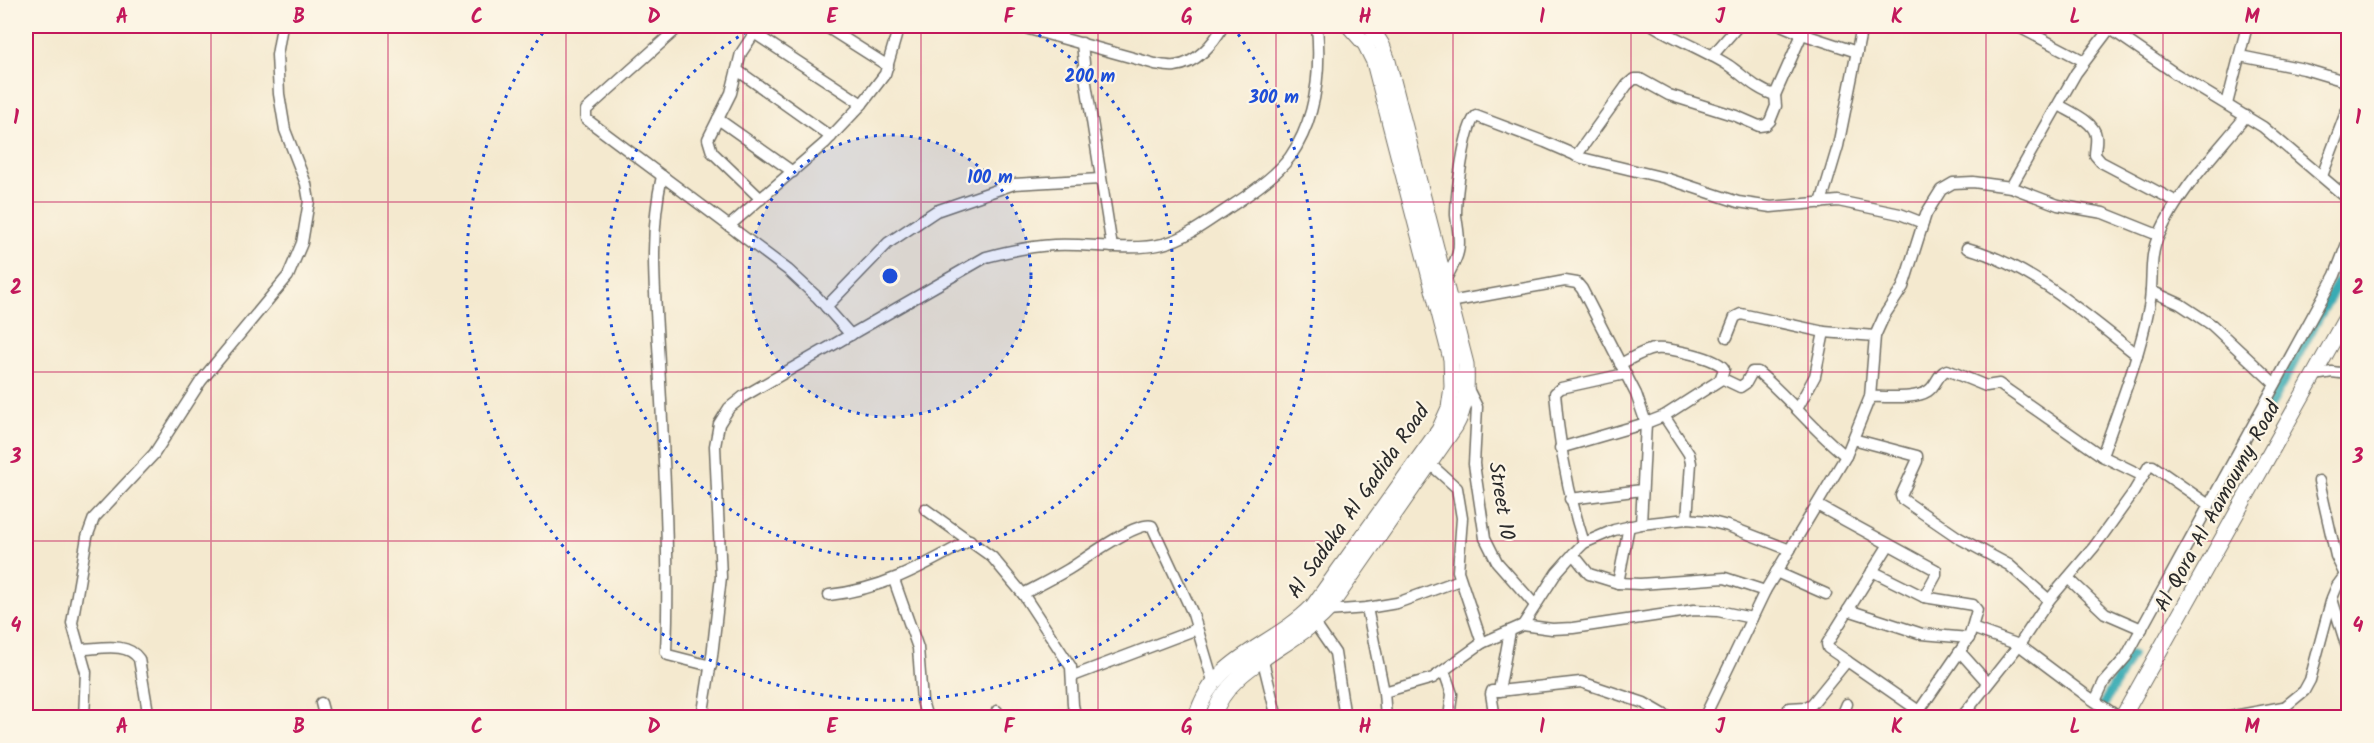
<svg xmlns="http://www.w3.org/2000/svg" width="2374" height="743" viewBox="0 0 2374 743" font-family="Kalam,sans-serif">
  <rect width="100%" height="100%" fill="#fcf5e5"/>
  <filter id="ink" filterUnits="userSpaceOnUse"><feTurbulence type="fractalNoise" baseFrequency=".0167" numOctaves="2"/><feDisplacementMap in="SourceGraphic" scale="12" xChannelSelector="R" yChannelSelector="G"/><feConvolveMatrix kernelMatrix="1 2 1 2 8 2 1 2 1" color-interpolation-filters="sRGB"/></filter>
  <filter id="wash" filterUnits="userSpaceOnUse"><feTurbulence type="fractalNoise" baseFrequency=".008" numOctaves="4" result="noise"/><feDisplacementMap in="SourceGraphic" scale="24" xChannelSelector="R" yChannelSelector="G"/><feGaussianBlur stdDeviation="1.35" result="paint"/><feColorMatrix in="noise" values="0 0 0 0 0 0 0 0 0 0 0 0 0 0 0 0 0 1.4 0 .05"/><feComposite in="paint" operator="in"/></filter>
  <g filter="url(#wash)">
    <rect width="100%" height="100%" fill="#f4e9cf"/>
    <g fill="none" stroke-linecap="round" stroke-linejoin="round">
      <g stroke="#39abb4" stroke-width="10">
        <polyline points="2254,434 2348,264"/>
        <polyline points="2096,718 2131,655"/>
      </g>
    </g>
  </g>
  <g filter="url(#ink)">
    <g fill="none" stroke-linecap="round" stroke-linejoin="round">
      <defs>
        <g id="street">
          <polyline points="680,26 586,110 586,119 788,270 817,297 851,335"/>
          <polyline points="759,26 741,53 731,93 708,139 712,152 761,199"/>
          <polyline points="825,26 888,66"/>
          <path d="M1018,26L1155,64C1161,65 1169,67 1175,66C1196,64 1214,43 1223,26"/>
          <path d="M1654,26C1677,40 1704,50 1728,65C1743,75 1756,90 1775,95L1802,34"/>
          <polyline points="1783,26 1802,34 1857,52"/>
          <polyline points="2017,26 2084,61"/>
          <polyline points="2106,26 2176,74 2263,127 2348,199"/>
          <polyline points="754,33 862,104"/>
          <polyline points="1082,43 1086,83 1112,247"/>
          <polyline points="1712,56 1738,26"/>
          <polyline points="2240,56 2304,69 2348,82"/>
          <polyline points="737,70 831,137"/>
          <polyline points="2227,104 2247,26"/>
          <path d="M2059,105C2070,112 2094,121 2096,136C2097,142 2095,149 2095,155L2101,162L2177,202"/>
          <polyline points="718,119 793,172"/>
          <polyline points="1576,156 1627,85 1634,79 1640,79 1669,95 1736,116 1759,126 1766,125 1770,121 1776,106 1775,95"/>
          <path d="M662,176C648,238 656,300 659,363C664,459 670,556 666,652L668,655L711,666"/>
          <polyline points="2322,176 2348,107"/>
          <polyline points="2011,187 2076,73 2110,28"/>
          <polyline points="1821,203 1838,146 1862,26"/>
          <polyline points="729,226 825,143 862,104 885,74 899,26"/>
          <path d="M1967,248C2030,265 2086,315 2137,355"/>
          <path d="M1445,281C1449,272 1456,262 1458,252C1461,240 1457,226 1456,215C1456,197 1464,126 1476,116L1545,142L1582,158L1665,178L1738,202L1771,207L1838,201L1900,214L1923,223"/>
          <polyline points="2151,291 2180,304 2212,325 2275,384"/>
          <polyline points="1450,302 1565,281 1577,283 1582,289 1636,394 1646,423 1641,524"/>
          <polyline points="826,307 888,243 936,211 1014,184 1100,179"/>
          <polyline points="1727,337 1735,317 1741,314 1824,332 1875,336"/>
          <polyline points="2315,375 2332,372 2348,374"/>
          <path d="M1721,378L1740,387L1746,383L1752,372H1758C1789,398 1814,431 1846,456"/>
          <polyline points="1468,389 1477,407 1474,464 1485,538 1497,562 1535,605"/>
          <path d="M1870,397C1887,396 1914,400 1928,391C1937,385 1937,374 1947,370L1986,386L1999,384L2102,456"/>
          <polyline points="1797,409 1815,376 1824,332"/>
          <polyline points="1664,416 1689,454 1691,463 1687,519"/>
          <polyline points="1853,439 1917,456 1917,461 1901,496 1902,499 1959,538 2009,565 2049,600"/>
          <path d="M1560,448L1646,423L1664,416L1720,380L1724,369C1719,358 1668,347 1654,349C1642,351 1631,359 1620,364"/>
          <polyline points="1430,464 1457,488 1462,518 1458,571 1482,643"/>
          <path d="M2143,476L2102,456C2119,407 2139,358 2149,307C2154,283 2148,257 2159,235C2179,190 2215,154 2246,116"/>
          <polyline points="2319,481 2336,556 2345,575"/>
          <polyline points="1570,499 1642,490"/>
          <polyline points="1817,505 1936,570 1936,575 1924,597"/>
          <polyline points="925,509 992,557 1023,594 1071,667 1073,705 1076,718"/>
          <path d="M1584,543C1568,494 1559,446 1555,393L1561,388L1625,374"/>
          <polyline points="1573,554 1589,574 1618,583 1640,584 1725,578 1765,591"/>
          <polyline points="1872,571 1924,597 1973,605 1977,610 1969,638 1919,711 1927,718"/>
          <polyline points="1776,572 1826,594"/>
          <polyline points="2068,578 2105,613 2142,629"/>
          <polyline points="894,580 918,648 922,701 927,718"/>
          <polyline points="1618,583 1629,526"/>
          <path d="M1023,594C1038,586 1054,578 1069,569C1085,559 1136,521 1152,526L1193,614L1213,681"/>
          <path d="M829,595C884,589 923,566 970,540"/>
          <polyline points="2332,599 2348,651"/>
          <polyline points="1367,608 1384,692 1386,718"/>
          <polyline points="1848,610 1922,634 1969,638"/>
          <polyline points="1327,611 1367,608 1397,603 1460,580"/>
          <polyline points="1315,624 1335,653 1345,718"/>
          <polyline points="1523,625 1552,629 1573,628 1694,610 1718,611 1752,618"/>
          <polyline points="1972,628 2019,645 2087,696 2120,718"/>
          <path d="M80,649C99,649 127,641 139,659L149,718"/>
          <polyline points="1961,653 1987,682"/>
          <polyline points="1263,661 1277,718"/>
          <polyline points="1847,661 1919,711"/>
          <polyline points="1444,671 1452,694 1449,718"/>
          <polyline points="1073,676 1197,629"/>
          <polyline points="1499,691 1581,682 1644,703 1670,718"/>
          <polyline points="1384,692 1433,678 1482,643 1523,625 1557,572 1573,554 1584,543 1614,530 1641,524 1687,519 1708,521 1728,526 1790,550"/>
          <polyline points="2095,701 2104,682 2126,657 2335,275 2348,241"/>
          <polyline points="321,703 325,718"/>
          <polyline points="997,711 998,718"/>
          <polyline points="84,718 86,672 72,623 87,537 94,518 154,454 201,381 288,276 302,243 309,201 306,184 285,130 279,94 277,55 282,26"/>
          <path d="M702,718L712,656L721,577L715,446L719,424L729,408L744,396L986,257C1009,251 1031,246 1054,245C1090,243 1127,252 1163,244C1187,238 1207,222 1227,209C1246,197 1277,175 1290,157C1317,118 1321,71 1317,26"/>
          <polyline points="1495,718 1491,694 1492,691 1499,691 1510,631"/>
          <polyline points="1704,718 1765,591 1846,456 1870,397 1875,336 1884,316 1903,287 1926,214 1941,190 1953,183 1973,182 2011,187 2058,205 2103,213 2158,235"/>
          <polyline points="1789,718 1789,708 1806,707 1812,704 1847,661 1828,648 1827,644 1888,546"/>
          <polyline points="1841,718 1847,704"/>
          <polyline points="1961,718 2019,645 2049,600 2094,547 2133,493 2149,466 2153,466 2209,505"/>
          <polyline points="2223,718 2283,707"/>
          <polyline points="2271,718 2304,691 2310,680 2332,598 2337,586 2348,571"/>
        </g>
        <g id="secondary">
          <path d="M1196,718C1213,656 1272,648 1313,606L1439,430L1449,408L1452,387L1451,359L1374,62L1365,44L1349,26"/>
          <path d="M1213,718C1225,668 1294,647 1327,611L1455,427C1467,406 1467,387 1466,364L1388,61L1382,45L1370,26"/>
          <polyline points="2122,718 2348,314"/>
        </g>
      </defs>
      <use href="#street" stroke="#716e64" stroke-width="13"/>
      <use href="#secondary" stroke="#716e64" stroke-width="17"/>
      <use href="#street" stroke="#fff" stroke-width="10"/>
      <use href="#secondary" stroke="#fff" stroke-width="15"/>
    </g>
  </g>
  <path fill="none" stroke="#c2185b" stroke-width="1.5" stroke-opacity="0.55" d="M211,26V718M388,26V718M566,26V718M743,26V718M921,26V718M1098,26V718M1276,26V718M1453,26V718M1631,26V718M1808,26V718M1986,26V718M2163,26V718M26,202H2348M26,372H2348M26,541H2348"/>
  <circle cx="890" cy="276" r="141" fill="#1d4ed8" fill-opacity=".12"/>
  <g fill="none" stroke="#1d4ed8" stroke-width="3" stroke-dasharray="3 6">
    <circle cx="890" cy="276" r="141"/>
    <path d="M1023 26A283 283 0 1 1 757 26"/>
    <path d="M1233 27A424 424 0 1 1 547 27"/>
  </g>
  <g text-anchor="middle" stroke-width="4.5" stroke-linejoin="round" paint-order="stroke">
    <g font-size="21" fill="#2b2b2b" stroke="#fcf5e5">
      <text transform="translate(1358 501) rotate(-55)" y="7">Al Sadaka Al Gadida Road</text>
      <text transform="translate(1502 501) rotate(81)" y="7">Street 10</text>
      <text transform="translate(2217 506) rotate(-61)" y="7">Al Qora Al Aamoumy Road</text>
    </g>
  </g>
  <circle cx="890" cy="276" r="9" fill="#1d4ed8" stroke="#fcf5e5" stroke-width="3"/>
  <g font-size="18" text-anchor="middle" font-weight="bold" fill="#1d4ed8" stroke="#fcf5e5" stroke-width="4.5" stroke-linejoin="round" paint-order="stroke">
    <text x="1090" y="82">200 m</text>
    <text x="1274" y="103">300 m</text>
    <text x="990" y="183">100 m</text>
  </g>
  <rect width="2374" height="743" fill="none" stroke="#fcf5e5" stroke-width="66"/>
  <rect x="33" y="33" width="2308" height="677" fill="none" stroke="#c2185b" stroke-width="2"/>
  <g font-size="20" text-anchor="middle" font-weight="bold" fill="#c2185b">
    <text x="122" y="23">A</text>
    <text x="299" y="23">B</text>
    <text x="477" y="23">C</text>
    <text x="654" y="23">D</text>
    <text x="832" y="23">E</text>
    <text x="1009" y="23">F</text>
    <text x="1187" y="23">G</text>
    <text x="1365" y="23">H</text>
    <text x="1542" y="23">I</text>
    <text x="1720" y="23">J</text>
    <text x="1897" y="23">K</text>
    <text x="2075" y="23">L</text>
    <text x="2252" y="23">M</text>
    <text x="16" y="124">1</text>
    <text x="2358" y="124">1</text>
    <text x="16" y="294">2</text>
    <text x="2358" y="294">2</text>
    <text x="16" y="463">3</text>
    <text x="2358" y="463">3</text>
    <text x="16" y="632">4</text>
    <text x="2358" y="632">4</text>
    <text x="122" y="733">A</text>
    <text x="299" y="733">B</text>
    <text x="477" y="733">C</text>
    <text x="654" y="733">D</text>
    <text x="832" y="733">E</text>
    <text x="1009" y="733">F</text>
    <text x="1187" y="733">G</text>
    <text x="1365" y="733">H</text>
    <text x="1542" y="733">I</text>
    <text x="1720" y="733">J</text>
    <text x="1897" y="733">K</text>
    <text x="2075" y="733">L</text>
    <text x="2252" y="733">M</text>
  </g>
</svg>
